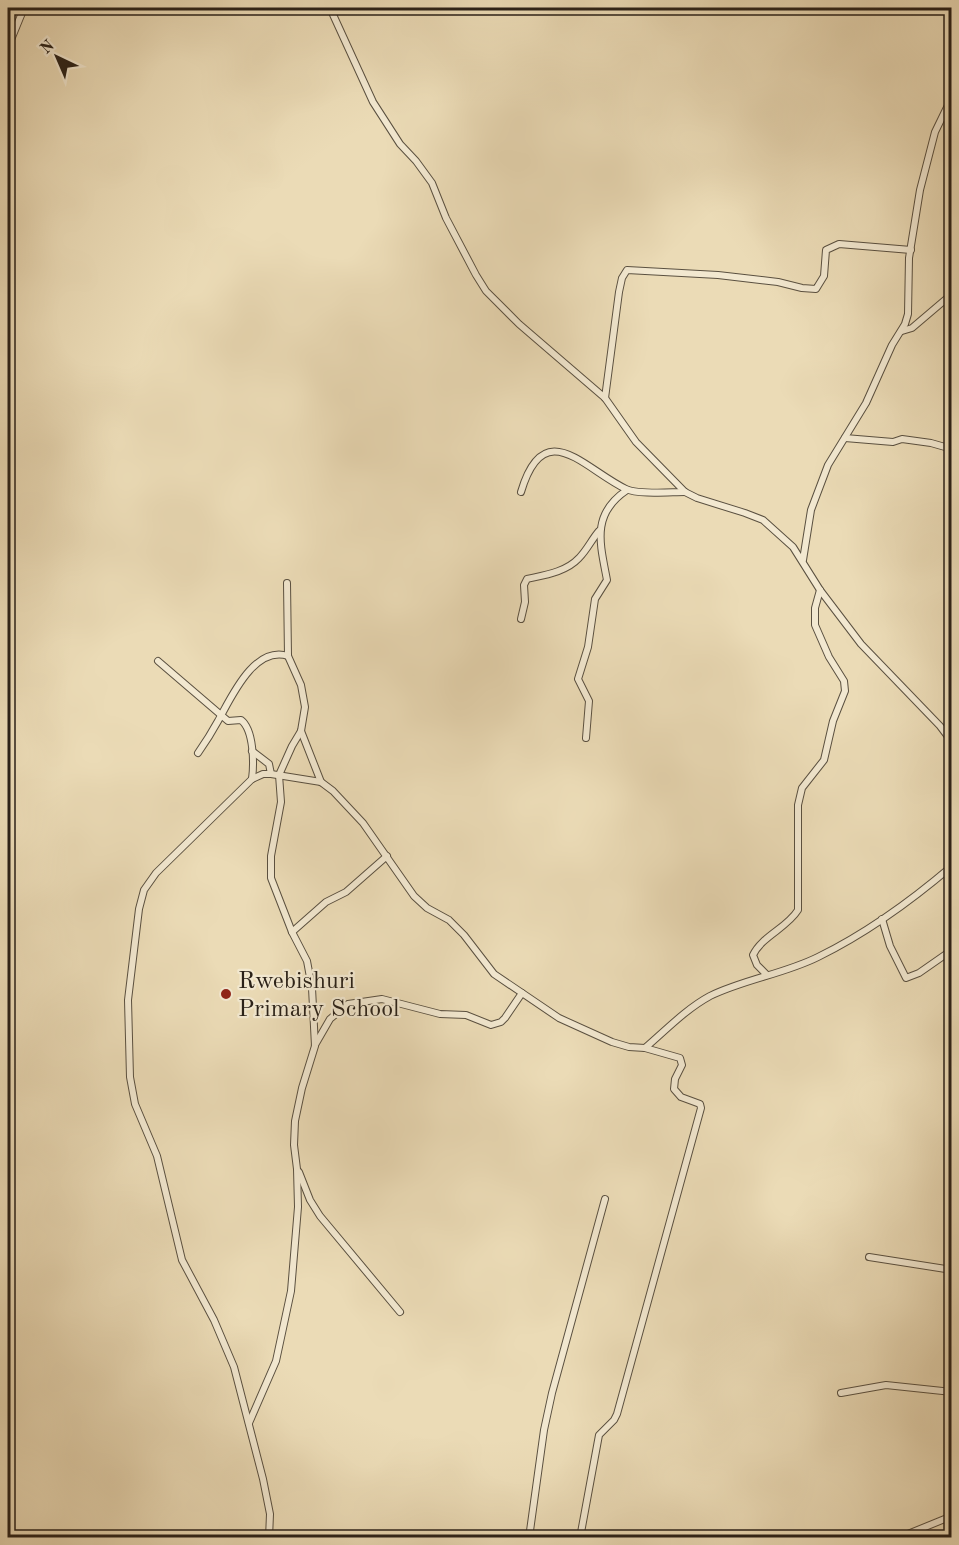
<svg xmlns="http://www.w3.org/2000/svg" width="959" height="1545" viewBox="0 0 959 1545" font-family="'Old Standard TT',serif">
  <rect width="100%" height="100%" fill="#ebdbb6"/>
  <filter id="stains"><feTurbulence type="fractalNoise" baseFrequency=".00333" numOctaves="4"/><feColorMatrix values="0 0 0 0 .2 0 0 0 0 .09 0 0 0 0 .02 0 0 0 .5 -.17"/></filter>
  <radialGradient id="worn" r=".72"><stop offset=".6" stop-color="#630" stop-opacity="0"/><stop offset="1" stop-color="#630" stop-opacity=".3"/></radialGradient>
  <g fill="none" stroke-linecap="round" stroke-linejoin="round">
    <defs>
      <g id="street">
        <polyline points="330,8 373,102 400,144 416,161 432,183 446,218 476,275 486,291 519,324 605,398 636,442 685,492 697,498 745,513 763,520 793,547 820,590 861,644 940,726 952,742"/>
        <polyline points="8,47 24,8"/>
        <polyline points="902,331 912,328 952,294"/>
        <polyline points="605,398 619,292 622,278 627,270 718,275 778,282 802,288 816,289 824,276 826,250 839,244 911,250"/>
        <polyline points="845,438 893,442 902,439 931,443 952,449"/>
        <path d="M521,492C544,414 584,469 626,489C639,495 670,492 685,492"/>
        <polyline points="803,560 811,510 828,465 866,403 892,345 905,324 908,314 909,258 920,190 935,132 952,97"/>
        <path d="M521,619L525,602L524,585L527,579C545,575 566,572 579,558C587,550 592,539 599,531"/>
        <path d="M158,661L228,721L241,720C254,730 254,764 252,779"/>
        <polyline points="301,731 321,782"/>
        <path d="M586,738L589,701L578,679L588,647L595,599L607,580C600,543 591,514 627,490"/>
        <polyline points="252,751 269,764 271,774"/>
        <path d="M198,753C205,743 212,732 218,721C231,698 254,645 288,656"/>
        <polyline points="882,919 890,946 906,978 919,973 952,950"/>
        <polyline points="292,932 326,902 346,892 387,856"/>
        <path d="M767,975L757,965L753,955C762,936 787,928 798,910V805L802,788L824,760L833,721L845,691L844,681L829,657L815,625V608L820,590"/>
        <polyline points="315,1045 330,1019 348,1004 382,999 440,1014 466,1015 491,1025 501,1022 505,1018 522,993"/>
        <polyline points="299,1172 310,1200 320,1216 400,1312"/>
        <polyline points="869,1257 952,1270"/>
        <polyline points="841,1393 886,1385 952,1392"/>
        <polyline points="249,1423 276,1361 291,1291 298,1207 297,1169 294,1145 295,1121 302,1088 315,1046 312,988 307,961 292,932 271,878 271,856 281,802 279,775 292,746 301,731 305,707 301,685 288,656 287,583"/>
        <path d="M269,1538L270,1514L263,1479L234,1367L214,1320L182,1260L157,1156L135,1104L130,1077L128,1000L139,909L144,890L156,873L252,779L263,774H271L321,782L333,791L363,823L414,896L427,908L449,920L464,935L494,974L559,1018L612,1042L629,1047L645,1048C666,1030 686,1009 710,996C745,979 784,974 818,957C867,933 911,901 952,866"/>
        <polyline points="529,1538 544,1430 552,1393 605,1199"/>
        <polyline points="580,1538 599,1435 614,1420 617,1414 701,1108 700,1104 681,1097 674,1089 675,1079 682,1065 680,1058 645,1048"/>
        <polyline points="898,1538 952,1516"/>
      </g>
    </defs>
    <use href="#street" stroke="#5a5040" stroke-width="8"/>
    <use href="#street" stroke="#f2e8d0" stroke-width="6"/>
  </g>
  <circle fill="#8f2418" stroke="#f2e8d0" stroke-width="2" cx="226" cy="994" r="6"/>
  <g text-anchor="middle" stroke-width="4.5" stroke-linejoin="round" paint-order="stroke">
    <g font-size="24" fill="#2a2118" stroke="#f2e8d0" text-anchor="start">
      <text x="238" y="988">Rwebishuri<tspan x="238" dy="28">Primary School</tspan></text>
    </g>
  </g>
  <rect width="959" height="1545" fill="none" stroke="#ebdbb6" stroke-width="30"/>
  <rect x="9" y="9" width="941" height="1527" fill="none" stroke="#2a2118" stroke-width="3"/>
  <rect x="15" y="15" width="929" height="1515" fill="none" stroke="#2a2118" stroke-width="1.5"/>
  <g transform="translate(57 57) rotate(316)" stroke="#f2e8d0" stroke-width="4.5" paint-order="stroke">
  <path d="M0-4.5L10 22L0 15L-10 22Z" fill="#2a2118"/>
  <text y="-9" font-size="16" font-weight="bold" text-anchor="middle" fill="#2a2118">N</text>
  </g>
  <rect width="100%" height="100%" filter="url(#stains)"/>
  <rect width="100%" height="100%" fill="url(#worn)"/>
</svg>
